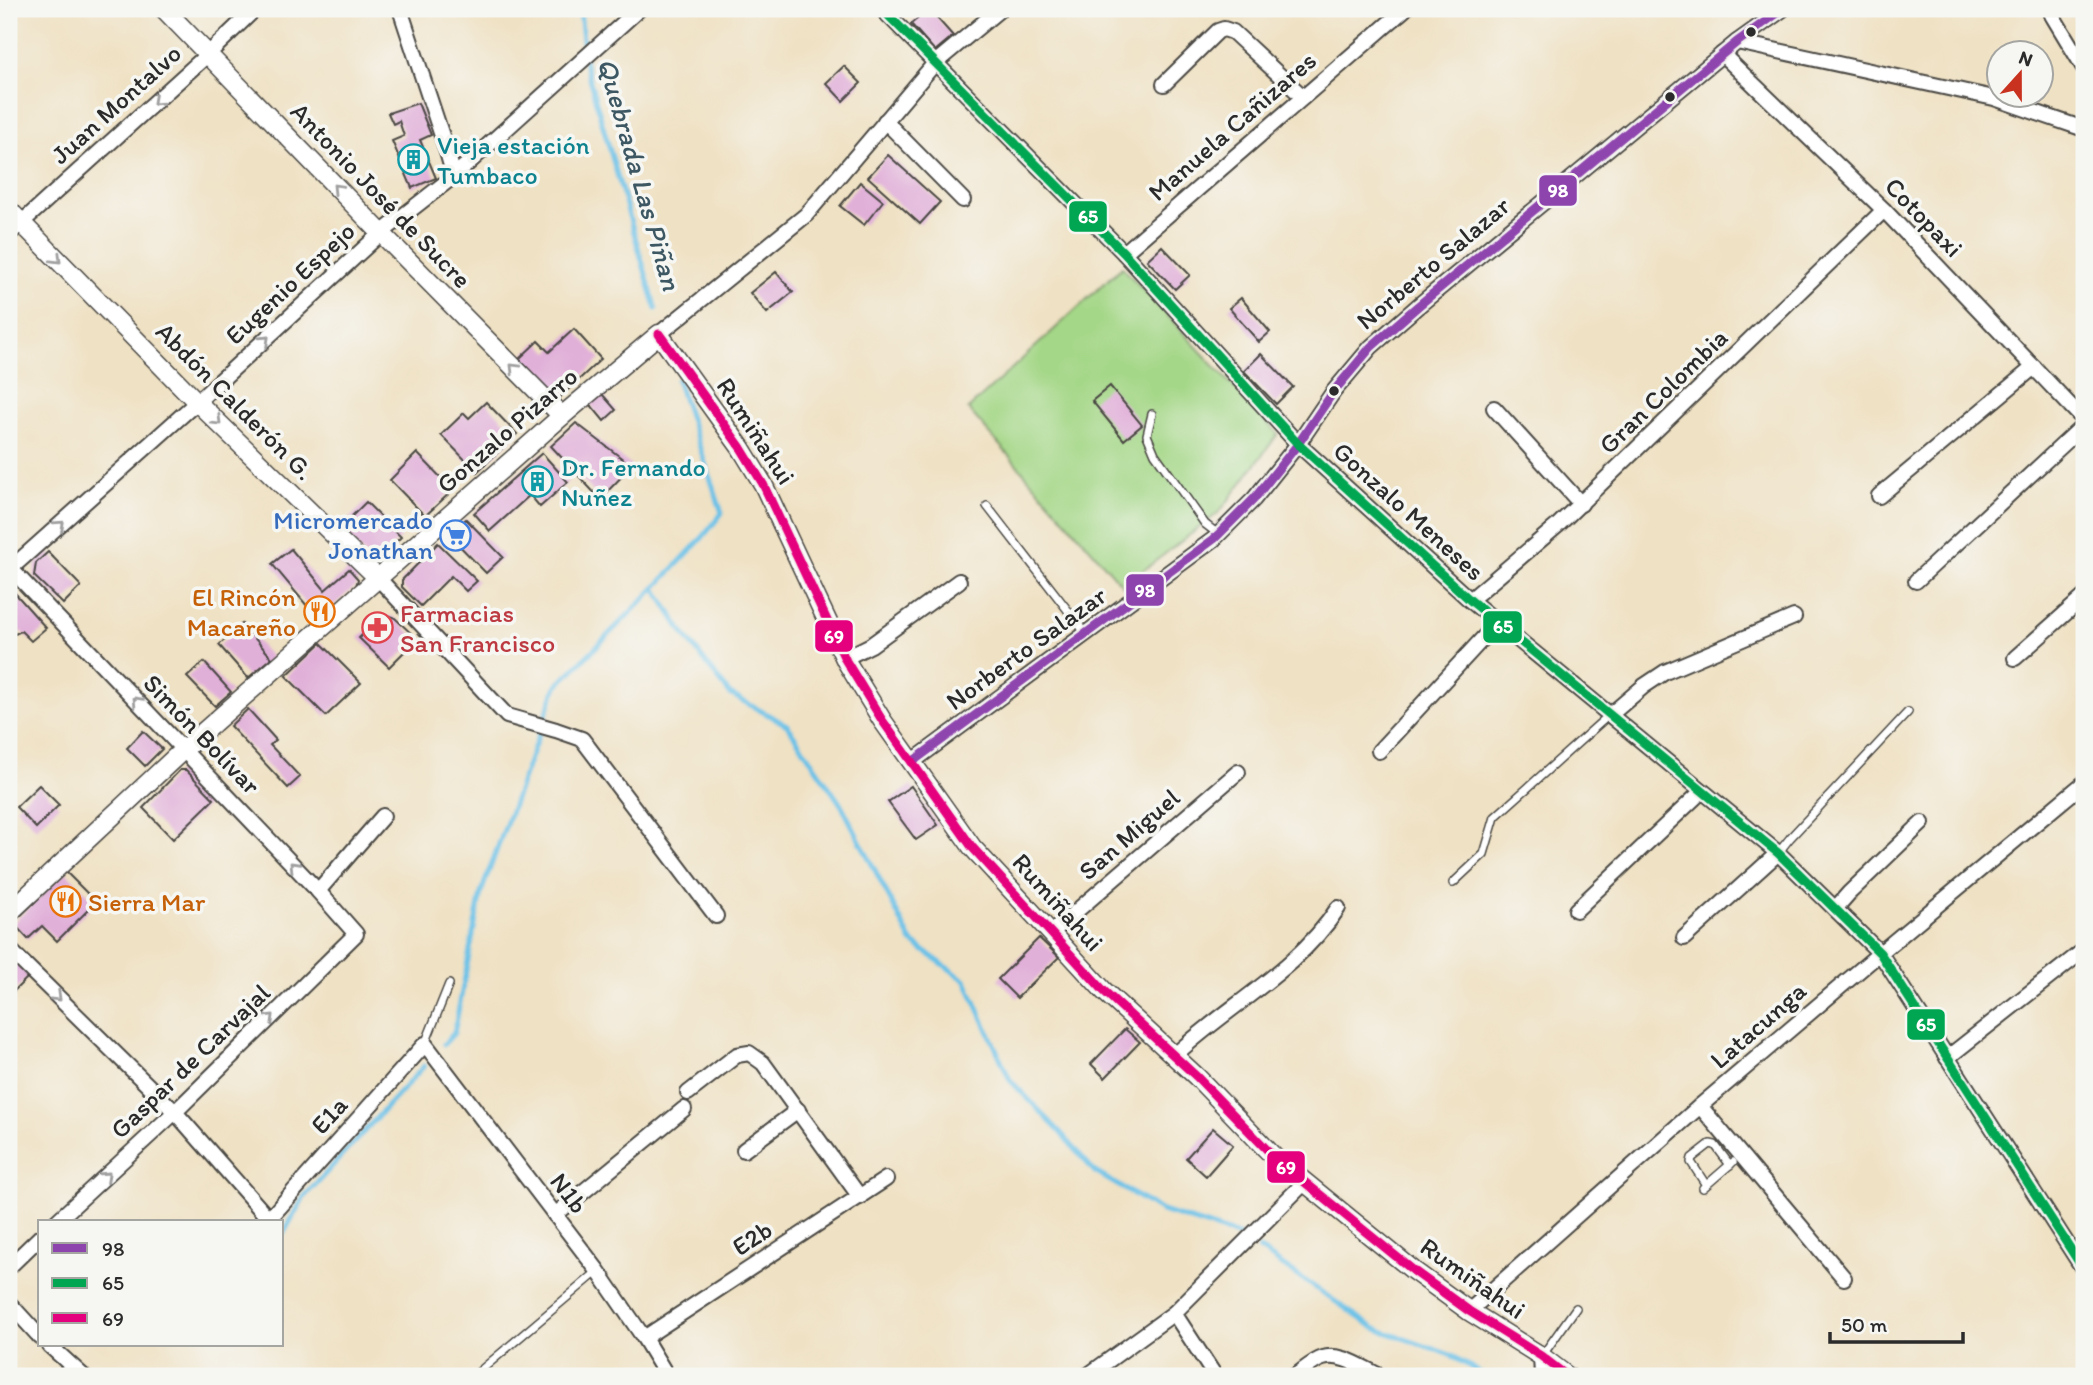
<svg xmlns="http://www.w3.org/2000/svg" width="2093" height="1385" viewBox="0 0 2093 1385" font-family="Itim,sans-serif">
  <rect width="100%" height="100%" fill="#f6f6f2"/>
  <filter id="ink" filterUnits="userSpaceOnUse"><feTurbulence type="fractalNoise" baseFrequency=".0143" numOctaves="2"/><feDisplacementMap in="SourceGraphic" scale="14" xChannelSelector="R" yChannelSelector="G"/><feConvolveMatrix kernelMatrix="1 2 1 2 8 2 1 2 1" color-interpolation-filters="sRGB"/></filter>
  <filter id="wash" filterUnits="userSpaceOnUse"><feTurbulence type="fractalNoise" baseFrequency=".00686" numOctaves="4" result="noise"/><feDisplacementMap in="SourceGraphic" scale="28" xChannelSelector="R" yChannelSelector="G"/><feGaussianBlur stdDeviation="1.57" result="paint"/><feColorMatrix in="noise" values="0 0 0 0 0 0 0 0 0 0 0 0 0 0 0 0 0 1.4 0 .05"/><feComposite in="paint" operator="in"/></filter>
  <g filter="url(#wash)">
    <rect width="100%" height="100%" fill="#efe1c3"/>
    <polygon fill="#a4d787" stroke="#688159" stroke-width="2" points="1122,267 1278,434 1225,505 1217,514 1123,586 968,409"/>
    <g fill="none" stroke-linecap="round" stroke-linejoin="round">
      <g stroke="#6ac1e7" stroke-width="5">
        <polyline points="580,9 585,64 656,309"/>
        <polyline points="677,380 722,513 703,537 655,588 683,633 730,694 787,725 842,806 912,942 966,981 1010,1080 1060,1132 1095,1172 1162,1211 1240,1236"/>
        <polyline points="444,1044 454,1033 481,893 556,687 655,588"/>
        <polyline points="282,1236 304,1197 424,1066"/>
        <polyline points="1259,1249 1374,1328 1451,1355 1485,1376"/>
      </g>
    </g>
    <g id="blocks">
      <g fill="#e1b0d9">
        <polygon points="929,9 953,36 935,51 911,24"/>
        <polygon points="844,66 861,83 843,101 826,83"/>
        <polygon points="418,103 431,135 420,140 436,178 412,188 392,141 404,136 399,121 393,124 388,113"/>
        <polygon points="888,155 940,202 920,224 868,177"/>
        <polygon points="860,182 883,201 864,225 840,206"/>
        <polygon points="1162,246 1190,275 1175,289 1147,260"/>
        <polygon points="776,272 793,292 767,313 750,293"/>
        <polygon points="1241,298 1270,332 1259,342 1229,308"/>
        <polygon points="574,329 601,359 557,400 519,359 538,341 549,352"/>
        <polygon points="1261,354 1293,387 1276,404 1244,371"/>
        <polygon points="1110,386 1142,425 1124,440 1092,401"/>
        <polygon points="602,394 616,410 604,421 590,404"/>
        <polygon points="486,402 517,434 477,472 441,435 464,413 469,418"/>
        <polygon points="576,423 632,466 600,499 551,446"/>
        <polygon points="417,453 453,490 425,516 390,480"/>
        <polygon points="542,453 568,482 540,507 530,495 490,531 474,513"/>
        <polygon points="366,502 401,537 374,564 339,529"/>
        <polygon points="466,519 503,557 486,573 449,535"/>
        <polygon points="438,543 477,581 466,591 451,576 421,606 402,587 402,580"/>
        <polygon points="291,549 325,590 349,569 358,579 356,586 318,619 272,564"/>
        <polygon points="48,552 81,586 63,604 34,576 36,563"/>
        <polygon points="9,591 14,592 46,628 31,641 21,631 15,634 9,627"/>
        <polygon points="381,616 390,616 395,618 417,639 389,667 359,638"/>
        <polygon points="242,624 272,658 248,678 219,645"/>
        <polygon points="321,643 361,683 326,716 286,676"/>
        <polygon points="204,662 231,692 215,706 187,677"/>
        <polygon points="248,709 276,740 270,745 300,777 288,788 230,726"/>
        <polygon points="143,731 162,749 145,766 127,748"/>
        <polygon points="180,770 186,770 214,799 173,839 143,808"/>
        <polygon points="39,785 59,805 36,828 16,807"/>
        <polygon points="911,786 938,825 916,840 888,802"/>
        <polygon points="66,872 96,902 57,941 42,926 28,939 13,923"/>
        <polygon points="1039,938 1059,957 1017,998 998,979"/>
        <polygon points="9,955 29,976 9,996"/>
        <polygon points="1125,1029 1140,1042 1105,1078 1091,1064"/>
        <polygon points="1213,1128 1233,1145 1206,1176 1186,1158"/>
      </g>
    </g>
  </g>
  <g filter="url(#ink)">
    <use href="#blocks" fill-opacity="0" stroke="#484642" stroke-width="2"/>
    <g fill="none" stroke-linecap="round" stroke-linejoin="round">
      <defs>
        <g id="service">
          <polyline points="1152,414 1147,435 1155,454 1205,524 1218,534"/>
          <polyline points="987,506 1087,635"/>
          <polyline points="1778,853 1790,838 1908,712"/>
          <polyline points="1453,883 1484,854 1495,817 1609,715"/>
          <polyline points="425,1044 449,984"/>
          <polyline points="1706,1185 1691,1162 1692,1158 1710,1144 1715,1145 1730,1165"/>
          <polyline points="1703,1188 1733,1162"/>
          <polyline points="1542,1356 1576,1308"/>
          <polyline points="474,1376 598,1271"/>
        </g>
        <g id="minor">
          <polyline points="400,9 445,145 454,176"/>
          <polyline points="882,9 1124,253 1298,444 1470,600 1778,853 1880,953 2084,1270"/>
          <polyline points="2052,15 2084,68"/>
          <polyline points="1737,42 1994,98 2084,129"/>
          <polyline points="1722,54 1884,210 2084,420"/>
          <polyline points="1164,84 1218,31 1224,29 1233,32 1303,97"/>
          <polyline points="885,121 963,200"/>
          <polyline points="9,234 207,55 255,9"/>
          <polyline points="1124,253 1405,9"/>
          <polyline points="659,334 806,215 935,63 1000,9"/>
          <polyline points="1494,408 1581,504"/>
          <polyline points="1879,496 2034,367"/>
          <polyline points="11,569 318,891 356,934 175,1112 56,1222"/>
          <polyline points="9,570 197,402 381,233 454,176 639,9"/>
          <polyline points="378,578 507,716 556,730 582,739 716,916"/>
          <polyline points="1916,581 2084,425"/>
          <polyline points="1470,600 1557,526 1884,210"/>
          <polyline points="845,658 871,645 959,581"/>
          <polyline points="2015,658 2084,597"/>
          <polyline points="1610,715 1644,686 1665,672 1794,617"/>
          <polyline points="1379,751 1497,623"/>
          <polyline points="912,762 1214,539 1254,499 1298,444 1334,391 1371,347 1418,306 1737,42 1783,9"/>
          <polyline points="318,891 383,816"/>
          <polyline points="1835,909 1849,893 1922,823"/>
          <polyline points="1576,910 1702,791"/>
          <polyline points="1051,933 1238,772"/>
          <polyline points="1684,938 1778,853"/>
          <polyline points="9,949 175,1112 269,1219 425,1044 598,1271 644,1338 667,1376"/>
          <path d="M1174,1056C1227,1006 1298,970 1338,908"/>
          <polyline points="1947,1058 2084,950"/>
          <polyline points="688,1093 737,1055 749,1053 763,1063 860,1197"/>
          <polyline points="1700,1106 1844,1278"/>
          <polyline points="744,1150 798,1110"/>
          <polyline points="555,1215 684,1109"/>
          <polyline points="9,1267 40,1237"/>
          <polyline points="9,1303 40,1337"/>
          <polyline points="1469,1311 1700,1106 1880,953 2084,783"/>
          <polyline points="1174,1313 1215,1376"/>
          <polyline points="644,1338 886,1179"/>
          <polyline points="49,1345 83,1376"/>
          <polyline points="1541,1356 1542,1376"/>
          <polyline points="1087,1376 1174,1313 1304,1183"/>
          <path d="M1295,1376C1304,1370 1313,1361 1323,1358C1341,1352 1364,1369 1380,1376"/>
        </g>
        <g id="tertiary">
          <polyline points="164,9 381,233 562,416"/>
          <polyline points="9,210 197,402 378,578"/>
          <polyline points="9,913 183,750 562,416 659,334 741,448 763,484 846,661 882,720 972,847 1104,991 1197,1077 1275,1158 1414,1271 1469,1311 1541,1356 1567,1376"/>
        </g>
      </defs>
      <use href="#service" stroke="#484642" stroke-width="10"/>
      <use href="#minor" stroke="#484642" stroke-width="18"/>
      <use href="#tertiary" stroke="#484642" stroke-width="21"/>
      <use href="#service" stroke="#fff" stroke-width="7"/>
      <use href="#minor" stroke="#fff" stroke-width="14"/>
      <use href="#tertiary" stroke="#fff" stroke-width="18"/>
      <defs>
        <polyline id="bus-1" points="912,762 1214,539 1254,499 1298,444 1334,391 1371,347 1418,306 1737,42 1783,9"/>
        <polyline id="bus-2" points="882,9 1124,253 1298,444 1470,600 1778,853 1880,953 2084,1270"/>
        <polyline id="bus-3" points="659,334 741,448 763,484 846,661 882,720 972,847 1104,991 1197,1077 1275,1158 1414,1271 1469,1311 1541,1356 1567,1376"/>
      </defs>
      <use href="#bus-1" stroke="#f6f6f2" stroke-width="14"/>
      <use href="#bus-2" stroke="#f6f6f2" stroke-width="14"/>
      <use href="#bus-3" stroke="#f6f6f2" stroke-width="14"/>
      <use href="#bus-1" stroke="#8e44ad" stroke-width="9"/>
      <use href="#bus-2" stroke="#00a651" stroke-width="9"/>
      <use href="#bus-3" stroke="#e5007d" stroke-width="9"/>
    </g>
    <defs><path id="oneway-chevron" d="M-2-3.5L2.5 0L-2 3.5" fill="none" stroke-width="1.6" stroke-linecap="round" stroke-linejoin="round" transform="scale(1.75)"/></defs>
    <g stroke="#a0a0a0">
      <use href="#oneway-chevron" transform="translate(157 101) rotate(138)"/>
      <use href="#oneway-chevron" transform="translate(337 188) rotate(-134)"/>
      <use href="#oneway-chevron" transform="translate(57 259) rotate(45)"/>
      <use href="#oneway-chevron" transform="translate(265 340) rotate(-43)"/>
      <use href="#oneway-chevron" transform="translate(514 368) rotate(-135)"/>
      <use href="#oneway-chevron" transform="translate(217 421) rotate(44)"/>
      <use href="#oneway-chevron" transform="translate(60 525) rotate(-42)"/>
      <use href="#oneway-chevron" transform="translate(137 701) rotate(-133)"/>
      <use href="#oneway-chevron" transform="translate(294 866) rotate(-134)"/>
      <use href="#oneway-chevron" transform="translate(57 997) rotate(44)"/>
      <use href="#oneway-chevron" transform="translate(270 1018) rotate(-44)"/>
      <use href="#oneway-chevron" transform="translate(106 1176) rotate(-43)"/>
    </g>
  </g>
  <defs>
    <symbol id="building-ring" viewBox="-11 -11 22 22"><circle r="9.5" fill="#f6f6f2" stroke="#0f9aa8" stroke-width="1.5"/><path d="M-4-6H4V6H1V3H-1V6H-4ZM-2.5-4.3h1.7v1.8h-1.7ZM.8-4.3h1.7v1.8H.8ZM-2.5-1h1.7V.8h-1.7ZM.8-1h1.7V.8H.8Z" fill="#0f9aa8"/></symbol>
    <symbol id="supermarket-ring" viewBox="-11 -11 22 22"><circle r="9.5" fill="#f6f6f2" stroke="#3f7fe0" stroke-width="1.5"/><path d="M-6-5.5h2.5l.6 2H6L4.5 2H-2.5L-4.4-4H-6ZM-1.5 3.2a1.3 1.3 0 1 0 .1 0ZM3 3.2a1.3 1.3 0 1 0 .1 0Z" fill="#3f7fe0"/></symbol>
    <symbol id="restaurant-ring" viewBox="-11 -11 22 22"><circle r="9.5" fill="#f6f6f2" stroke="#e8710a" stroke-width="1.5"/><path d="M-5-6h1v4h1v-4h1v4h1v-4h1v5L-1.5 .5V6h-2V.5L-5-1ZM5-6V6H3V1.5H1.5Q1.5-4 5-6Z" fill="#e8710a"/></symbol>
    <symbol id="pharmacy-ring" viewBox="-11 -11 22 22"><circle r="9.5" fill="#f6f6f2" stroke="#e0444e" stroke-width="1.5"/><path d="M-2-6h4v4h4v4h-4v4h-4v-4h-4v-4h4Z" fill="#e0444e"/></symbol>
  </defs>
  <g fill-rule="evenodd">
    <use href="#building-ring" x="396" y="142" width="35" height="35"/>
    <use href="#building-ring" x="520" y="464" width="35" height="35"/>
    <use href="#supermarket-ring" x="438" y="518" width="35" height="35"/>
    <use href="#restaurant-ring" x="302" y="594" width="35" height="35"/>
    <use href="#pharmacy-ring" x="360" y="610" width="35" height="35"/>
    <use href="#restaurant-ring" x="48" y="884" width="35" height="35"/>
  </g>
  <g fill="#2b2b2b" stroke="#f6f6f2" stroke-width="2.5">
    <circle cx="1751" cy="32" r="6"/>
    <circle cx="1670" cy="97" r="6"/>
    <circle cx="1334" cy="391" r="6"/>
  </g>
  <g text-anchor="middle" stroke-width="7" stroke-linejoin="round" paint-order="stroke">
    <g font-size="26" fill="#2b2b2b" stroke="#f6f6f2">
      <text transform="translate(116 104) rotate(-42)" y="9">Juan Montalvo</text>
      <text transform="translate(1232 126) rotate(-41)" y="9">Manuela Cañizares</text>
      <text transform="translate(381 195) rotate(46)" y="9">Antonio José de Sucre</text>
      <text transform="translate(1924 217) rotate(46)" y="9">Cotopaxi</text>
      <text transform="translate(1433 263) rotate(-40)" y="9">Norberto Salazar</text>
      <text transform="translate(290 283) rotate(-43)" y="9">Eugenio Espejo</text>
      <text transform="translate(1663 391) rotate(-44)" y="9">Gran Colombia</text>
      <text transform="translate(235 401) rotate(45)" y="9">Abdón Calderón G.</text>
      <text transform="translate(507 430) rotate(-41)" y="9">Gonzalo Pizarro</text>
      <text transform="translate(756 431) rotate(57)" y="9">Rumiñahui</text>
      <text transform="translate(1409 511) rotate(42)" y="9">Gonzalo Meneses</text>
      <text transform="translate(1026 648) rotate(-36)" y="9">Norberto Salazar</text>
      <text transform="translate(202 734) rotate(46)" y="9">Simón Bolívar</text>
      <text transform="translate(1129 834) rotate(-41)" y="9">San Miguel</text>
      <text transform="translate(1058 902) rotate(48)" y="9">Rumiñahui</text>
      <text transform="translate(1758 1025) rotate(-41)" y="9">Latacunga</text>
      <text transform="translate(190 1061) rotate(-44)" y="9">Gaspar de Carvajal</text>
      <text transform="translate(329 1115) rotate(-48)" y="9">E1a</text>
      <text transform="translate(569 1193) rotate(53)" y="9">N1b</text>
      <text transform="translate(752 1238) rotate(-33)" y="9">E2b</text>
      <text transform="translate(1473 1278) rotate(35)" y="9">Rumiñahui</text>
    </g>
    <g font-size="26" fill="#0d838f" stroke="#f6f6f2" text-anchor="start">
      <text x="437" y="154">Vieja estación<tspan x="437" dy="30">Tumbaco</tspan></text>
      <text x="561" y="476">Dr. Fernando<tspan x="561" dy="30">Nuñez</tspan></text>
    </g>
    <g font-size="26" fill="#366cbe" stroke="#f6f6f2" text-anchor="end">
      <text x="433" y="529">Micromercado<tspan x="433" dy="30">Jonathan</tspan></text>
    </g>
    <g font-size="26" fill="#c56008" stroke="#f6f6f2" text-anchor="end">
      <text x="296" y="606">El Rincón<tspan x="296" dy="30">Macareño</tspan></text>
      <text x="88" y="911" text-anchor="start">Sierra Mar</text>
    </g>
    <g font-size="26" fill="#be3a42" stroke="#f6f6f2" text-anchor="start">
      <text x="400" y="622">Farmacias<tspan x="400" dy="30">San Francisco</tspan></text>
    </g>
    <g font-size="28" font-style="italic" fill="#3e5863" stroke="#f6f6f2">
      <text transform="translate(640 174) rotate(74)" y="10">Quebrada Las Piñan</text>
    </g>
  </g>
  <g stroke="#f6f6f2" stroke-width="2.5">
    <rect x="1538" y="174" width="40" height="33" rx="7" fill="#8e44ad"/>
    <rect x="1068" y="200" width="40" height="33" rx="7" fill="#00a651"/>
    <rect x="1125" y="573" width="40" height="34" rx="7" fill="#8e44ad"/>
    <rect x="1482" y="610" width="41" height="34" rx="7" fill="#00a651"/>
    <rect x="814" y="619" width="40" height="34" rx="7" fill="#e5007d"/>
    <rect x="1906" y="1008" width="40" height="33" rx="7" fill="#00a651"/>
    <rect x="1266" y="1150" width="40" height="34" rx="7" fill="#e5007d"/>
  </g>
  <g font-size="19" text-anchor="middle" font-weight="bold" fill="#fff">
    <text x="1558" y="197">98</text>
    <text x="1088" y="223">65</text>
    <text x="1145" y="597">98</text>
    <text x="1503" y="633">65</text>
    <text x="834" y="643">69</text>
    <text x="1926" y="1031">65</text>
    <text x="1286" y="1174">69</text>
  </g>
  <rect width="2093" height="1385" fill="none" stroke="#f6f6f2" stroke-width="35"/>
  <rect x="38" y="1220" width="245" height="126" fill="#f6f6f2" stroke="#a5a5a2" stroke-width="2"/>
  <rect x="52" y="1243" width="35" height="10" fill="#8e44ad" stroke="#a5a5a2" stroke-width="2"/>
  <text x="102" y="1256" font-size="21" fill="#2b2b2b">98</text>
  <rect x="52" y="1278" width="35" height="10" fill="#00a651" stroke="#a5a5a2" stroke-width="2"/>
  <text x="102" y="1290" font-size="21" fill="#2b2b2b">65</text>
  <rect x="52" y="1313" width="35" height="10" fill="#e5007d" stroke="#a5a5a2" stroke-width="2"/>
  <text x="102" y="1326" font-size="21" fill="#2b2b2b">69</text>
  <g transform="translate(2020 74) rotate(21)"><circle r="33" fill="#f6f6f2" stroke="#a5a5a2" stroke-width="2"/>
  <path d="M0-5L12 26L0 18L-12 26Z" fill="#c8321e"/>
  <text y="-10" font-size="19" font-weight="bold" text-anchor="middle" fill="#2b2b2b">N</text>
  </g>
  <path d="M1830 1332v10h133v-10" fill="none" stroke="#2b2b2b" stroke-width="3.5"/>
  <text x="1841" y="1332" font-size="21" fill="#2b2b2b" stroke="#f6f6f2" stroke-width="5" paint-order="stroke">50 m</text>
</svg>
